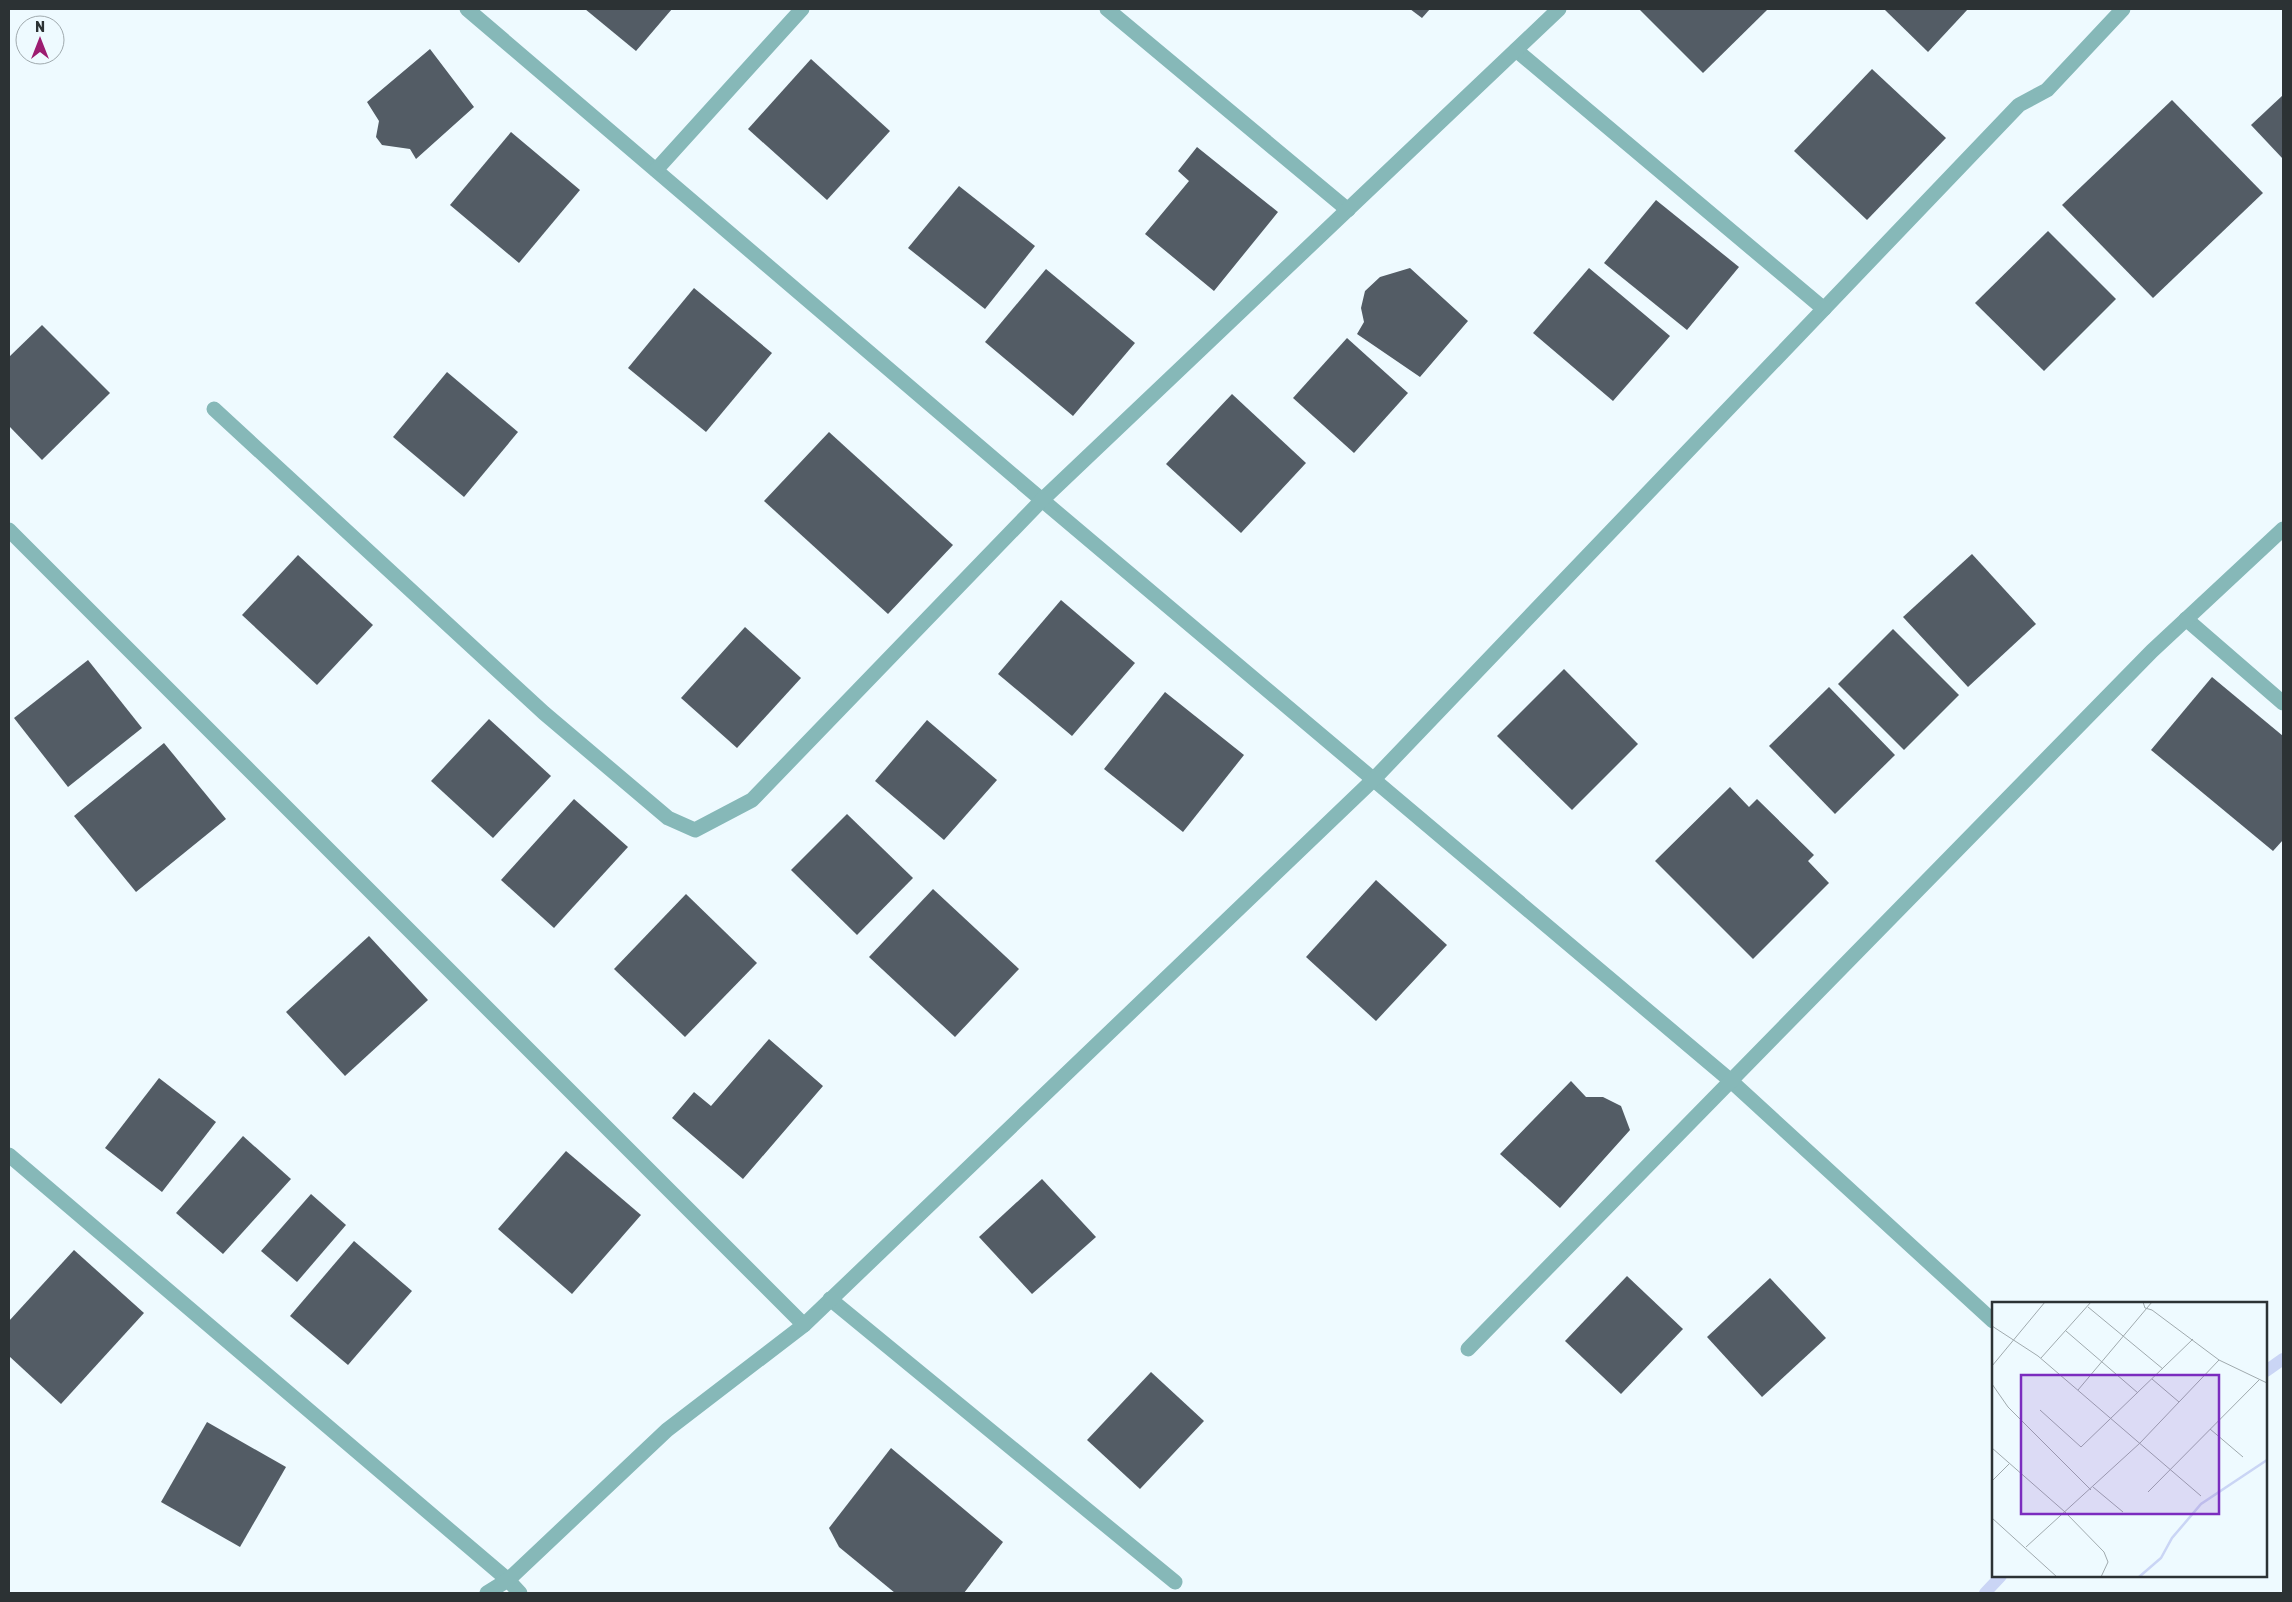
<svg xmlns="http://www.w3.org/2000/svg" width="2292" height="1602" viewBox="0 0 2292 1602" font-family="Rubik,sans-serif">
  <rect width="100%" height="100%" fill="#eefaff"/>
  <g fill="none" stroke-linecap="round" stroke-linejoin="round">
    <g stroke="#cad5f5" stroke-width="12">
      <polyline points="2266,1371 2283,1359"/>
      <polyline points="1985,1593 2001,1576"/>
    </g>
  </g>
  <g fill="#535c65">
    <polygon points="585,9 672,9 636,51"/>
    <polygon points="1410,9 1430,9 1422,18"/>
    <polygon points="1639,9 1768,9 1703,73"/>
    <polygon points="1884,9 1968,9 1928,52"/>
    <polygon points="430,49 474,107 416,159 410,149 382,145 376,137 379,121 367,102"/>
    <polygon points="811,59 890,131 827,200 748,129"/>
    <polygon points="1872,69 1946,138 1867,220 1794,151"/>
    <polygon points="2283,95 2283,159 2251,125"/>
    <polygon points="2172,100 2263,193 2153,298 2062,205"/>
    <polygon points="511,132 580,190 519,263 450,205"/>
    <polygon points="1197,147 1278,212 1214,291 1145,234 1189,181 1178,171"/>
    <polygon points="959,186 1035,246 985,309 908,248"/>
    <polygon points="1656,200 1739,267 1687,330 1604,263"/>
    <polygon points="2048,231 2116,299 2044,371 1975,303"/>
    <polygon points="1410,268 1468,321 1420,377 1357,334 1364,322 1361,308 1365,291 1380,277"/>
    <polygon points="1589,268 1670,336 1613,401 1533,333"/>
    <polygon points="1046,269 1135,343 1073,416 985,342"/>
    <polygon points="694,288 772,353 706,432 628,368"/>
    <polygon points="42,325 110,393 42,460 9,426 9,357"/>
    <polygon points="1347,338 1408,393 1354,453 1293,398"/>
    <polygon points="447,372 518,432 464,497 393,437"/>
    <polygon points="1232,394 1306,463 1241,533 1166,464"/>
    <polygon points="829,432 953,545 888,614 764,501"/>
    <polygon points="1972,554 2036,624 1968,687 1903,617"/>
    <polygon points="298,555 373,625 317,685 242,615"/>
    <polygon points="1061,600 1135,663 1072,736 998,674"/>
    <polygon points="745,627 801,678 737,748 681,698"/>
    <polygon points="1893,629 1959,695 1904,750 1838,684"/>
    <polygon points="88,660 142,728 68,787 14,718"/>
    <polygon points="1564,669 1638,744 1572,810 1497,736"/>
    <polygon points="2212,677 2283,736 2283,840 2273,851 2151,750"/>
    <polygon points="1829,687 1895,755 1835,814 1769,746"/>
    <polygon points="1165,692 1244,755 1183,832 1104,769"/>
    <polygon points="489,719 551,776 493,838 431,781"/>
    <polygon points="927,720 997,780 944,840 875,781"/>
    <polygon points="164,743 226,819 136,892 74,816"/>
    <polygon points="1730,787 1749,807 1757,799 1814,855 1808,861 1829,883 1753,959 1655,861"/>
    <polygon points="574,799 628,847 554,928 501,880"/>
    <polygon points="847,814 913,878 857,935 791,870"/>
    <polygon points="1376,880 1447,945 1376,1021 1306,957"/>
    <polygon points="933,889 1019,969 955,1037 869,957"/>
    <polygon points="686,894 757,963 685,1037 614,969"/>
    <polygon points="369,936 428,1000 345,1076 286,1012"/>
    <polygon points="769,1039 823,1086 743,1179 672,1118 694,1092 711,1106"/>
    <polygon points="159,1078 216,1122 162,1192 105,1148"/>
    <polygon points="1571,1081 1586,1097 1603,1097 1621,1106 1630,1130 1560,1208 1500,1154"/>
    <polygon points="243,1136 291,1179 223,1254 176,1213"/>
    <polygon points="566,1151 641,1215 572,1294 498,1229"/>
    <polygon points="1042,1179 1096,1237 1032,1294 979,1237"/>
    <polygon points="311,1194 346,1225 297,1282 261,1251"/>
    <polygon points="354,1241 412,1291 348,1365 290,1316"/>
    <polygon points="74,1250 144,1313 61,1404 9,1356 9,1321"/>
    <polygon points="1627,1276 1683,1329 1621,1394 1565,1341"/>
    <polygon points="1770,1278 1826,1338 1762,1397 1707,1337"/>
    <polygon points="1151,1372 1204,1421 1140,1489 1087,1440"/>
    <polygon points="207,1422 286,1467 240,1547 161,1502"/>
    <polygon points="891,1448 1003,1542 964,1593 895,1593 839,1547 829,1528"/>
  </g>
  <g fill="none" stroke-linecap="round" stroke-linejoin="round">
    <g stroke="#86b8b8" stroke-width="15">
      <polyline points="467,9 1042,500 1731,1081 1993,1321"/>
      <polyline points="1107,9 1348,210"/>
      <polyline points="1516,50 1824,309"/>
      <polyline points="656,170 802,9"/>
      <polyline points="214,409 544,713 668,818 695,830 752,800 1042,500 1559,9"/>
      <polyline points="9,530 804,1325"/>
      <polyline points="2186,619 2283,703"/>
      <polyline points="9,1155 508,1580 520,1593"/>
      <polyline points="830,1299 1175,1582"/>
      <polyline points="1468,1349 2152,651 2283,529"/>
      <polyline points="487,1593 508,1580 667,1430 804,1325 1373,780 2019,105 2047,90 2123,9"/>
    </g>
  </g>
  <g transform="translate(1992 1302)">
    <rect width="275" height="275" fill="#eefaff"/>
    <path fill="none" stroke="#cad5f5" stroke-width="2.5" d="M147,275L169,256L180,236L209,202L275,158"/>
    <path fill="none" stroke="#a0aaae" stroke-width="1" d="M96,5L171,67M0,24L46,54L209,194M74,29L146,91M49,56L99,0M227,58L275,81M0,64L53,0M160,77L187,100M0,82L16,105L99,188M86,88L160,0M48,108L89,145L201,37M218,127L251,155M0,146L73,210L112,250L116,260L109,275M0,179L17,162M101,185L131,210M156,190L267,78M0,216L65,275M34,245L148,141L227,58L160,8L153,6L151,0"/>
    <path fill="#7b2cbf" fill-opacity="0.15" stroke="#7b2cbf" stroke-width="2.5" d="M29,73H227V212H29Z"/>
    <rect width="275" height="275" fill="none" stroke="#2c3234" stroke-width="2.5"/>
  </g>
  <rect width="2292" height="1602" fill="none" stroke="#2c3234" stroke-width="20"/>
  <g transform="translate(40 40)"><circle r="24" fill="#eefaff" stroke="#a0aaae"/>
  <path d="M0-4L9 19L0 12L-9 19Z" fill="#9c1c71"/>
  <text y="-8" font-size="14" font-weight="bold" text-anchor="middle" fill="#2c3234">N</text>
  </g>
</svg>
